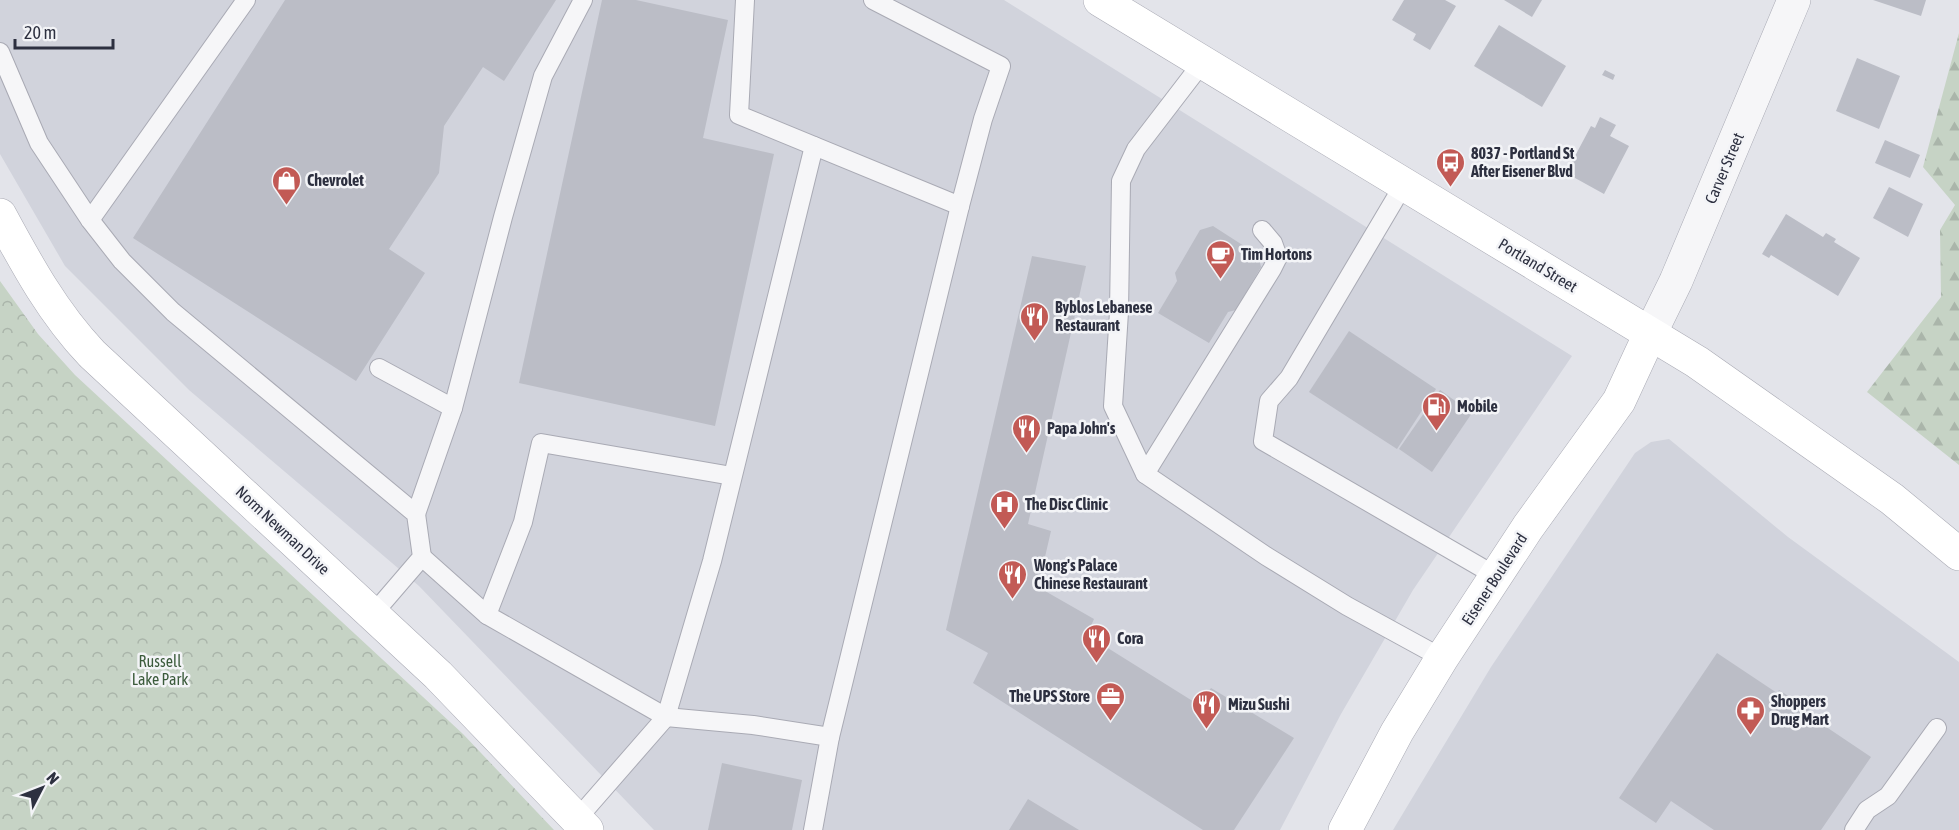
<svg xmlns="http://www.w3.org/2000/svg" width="1959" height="830" viewBox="0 0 1959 830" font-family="'Asap Condensed',sans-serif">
  <defs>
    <pattern id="forest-firs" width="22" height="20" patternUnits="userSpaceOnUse" patternTransform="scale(1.5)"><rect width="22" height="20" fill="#c6d3c5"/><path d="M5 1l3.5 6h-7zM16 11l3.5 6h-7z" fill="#aab5aa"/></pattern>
    <pattern id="park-crowns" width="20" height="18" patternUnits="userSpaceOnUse" patternTransform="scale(1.5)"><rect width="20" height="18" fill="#c6d3c5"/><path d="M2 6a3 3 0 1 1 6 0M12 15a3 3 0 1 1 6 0" fill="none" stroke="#aab5aa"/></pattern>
  </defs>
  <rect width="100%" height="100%" fill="#e3e4ea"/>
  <g fill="#d1d3dc">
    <polygon points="0,0 1004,0 1572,356 1413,590 1341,714 1280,830 654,830 419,586 189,390 65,266 0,154"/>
    <polygon points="1669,439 1788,537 1959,662 1959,830 1393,830 1491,667 1635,453 1651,442"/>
  </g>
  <polygon fill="url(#forest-firs)" points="1959,33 1959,465 1867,392 1941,297 1940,230 1955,205 1923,167"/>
  <polygon fill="url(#park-crowns)" points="0,281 38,334 75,375 463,734 554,830 0,830"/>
  <g fill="#bbbdc6">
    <polygon points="285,0 556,0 504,81 483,67 444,126 439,173 389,249 425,273 356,381 133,238"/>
    <polygon points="602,0 636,0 728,20 703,138 774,154 715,426 519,383"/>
    <polygon points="1404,0 1445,0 1456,6 1430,50 1413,40 1416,34 1392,20"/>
    <polygon points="1504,0 1542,0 1532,17"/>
    <polygon points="1873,0 1926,0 1921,16"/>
    <polygon points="1499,25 1566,66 1542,107 1474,66"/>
    <polygon points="1857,58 1900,76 1879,129 1836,111"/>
    <polygon points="1605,70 1615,75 1613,80 1602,75"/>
    <polygon points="1600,117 1616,125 1610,136 1629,146 1604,194 1566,173 1591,126 1595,128"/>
    <polygon points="1885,140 1920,155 1910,178 1875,163"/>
    <polygon points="1889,187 1923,204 1908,237 1873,218"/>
    <polygon points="1786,214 1823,237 1826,233 1836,239 1834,242 1860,258 1838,296 1771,255 1769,258 1762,254"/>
    <polygon points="1213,226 1258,255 1261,267 1236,310 1228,312 1209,343 1158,313 1177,281 1175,273 1200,230"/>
    <polygon points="1032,256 1086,266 1028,524 1051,531 1038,587 1094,619 1087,635 1199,705 1211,688 1294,738 1234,830 1203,830 973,683 988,653 946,630"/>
    <polygon points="1349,331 1436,389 1397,449 1309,392"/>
    <polygon points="1440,390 1472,413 1432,472 1399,449"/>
    <polygon points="1717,653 1777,693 1779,690 1810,710 1807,714 1871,757 1821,830 1714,830 1671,801 1656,823 1619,798"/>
    <polygon points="722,763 802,780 792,830 708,830"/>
    <polygon points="1028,799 1079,830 1009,830"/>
  </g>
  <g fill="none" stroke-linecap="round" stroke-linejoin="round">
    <defs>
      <g id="lane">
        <polyline points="745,0 739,115 960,206 983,119 1001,66 873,0"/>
        <polyline points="0,52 39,143 90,220 122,261 173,312 416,514 422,557 373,614"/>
        <polyline points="1202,63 1136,149 1121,181 1119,312 1113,406 1145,474 1266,556 1347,606 1442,658"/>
        <polyline points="1404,184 1289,378 1269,401 1263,441 1496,576"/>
        <polyline points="90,220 246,0"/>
        <polyline points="379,368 453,408"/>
        <polyline points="1145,474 1272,269 1278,257 1273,243 1262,230"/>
        <polyline points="732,476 541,443 523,522 487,615 666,717 753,725 830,737 960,206"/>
        <polyline points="416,514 453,408 503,217 543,76 583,0"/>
        <polyline points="422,557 487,615"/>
        <polyline points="577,819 666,717 712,561 814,146"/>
        <polyline points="813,830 830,737"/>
        <polyline points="1854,830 1867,810 1888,796 1937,728"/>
      </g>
      <polyline id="street" points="1650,334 1676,281 1794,0"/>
      <g id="secondary">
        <polyline points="1100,0 1697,362 1892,499 1959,554"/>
        <path d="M0,215C27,265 53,313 92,354L438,675L587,830"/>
        <polyline points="1345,830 1397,732 1442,658 1528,527 1619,401 1650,334"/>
      </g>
    </defs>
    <use href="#lane" stroke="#a9aab4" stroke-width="20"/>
    <use href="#street" stroke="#a9aab4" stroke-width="34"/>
    <use href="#secondary" stroke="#a9aab4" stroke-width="34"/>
    <use href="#lane" stroke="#f6f6f8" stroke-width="18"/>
    <use href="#street" stroke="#f6f6f8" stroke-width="33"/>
    <use href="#secondary" stroke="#fff" stroke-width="33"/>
  </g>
  <defs>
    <symbol id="bus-pin" viewBox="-11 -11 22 30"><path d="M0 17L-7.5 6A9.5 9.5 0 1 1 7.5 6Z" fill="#c25a55" stroke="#f3f4f7"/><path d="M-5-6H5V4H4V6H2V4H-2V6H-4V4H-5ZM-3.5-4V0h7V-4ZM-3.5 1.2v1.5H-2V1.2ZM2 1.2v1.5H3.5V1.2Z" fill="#fff"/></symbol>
    <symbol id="shop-pin" viewBox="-11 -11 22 30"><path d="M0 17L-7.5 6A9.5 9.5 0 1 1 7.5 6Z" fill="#c25a55" stroke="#f3f4f7"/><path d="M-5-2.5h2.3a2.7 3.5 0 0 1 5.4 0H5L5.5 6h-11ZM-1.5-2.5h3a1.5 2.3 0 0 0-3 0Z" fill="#fff"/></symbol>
    <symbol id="cafe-pin" viewBox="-11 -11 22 30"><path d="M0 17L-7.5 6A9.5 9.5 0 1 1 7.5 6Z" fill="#c25a55" stroke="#f3f4f7"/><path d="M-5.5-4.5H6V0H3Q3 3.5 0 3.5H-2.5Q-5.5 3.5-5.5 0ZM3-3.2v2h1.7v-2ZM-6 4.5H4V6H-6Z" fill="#fff"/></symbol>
    <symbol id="restaurant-pin" viewBox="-11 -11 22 30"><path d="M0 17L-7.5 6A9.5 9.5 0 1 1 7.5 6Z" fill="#c25a55" stroke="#f3f4f7"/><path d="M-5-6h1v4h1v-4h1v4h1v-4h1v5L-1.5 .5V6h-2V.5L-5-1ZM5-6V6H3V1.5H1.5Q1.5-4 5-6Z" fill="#fff"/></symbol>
    <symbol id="fuel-pin" viewBox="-11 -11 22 30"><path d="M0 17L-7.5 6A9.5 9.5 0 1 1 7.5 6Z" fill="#c25a55" stroke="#f3f4f7"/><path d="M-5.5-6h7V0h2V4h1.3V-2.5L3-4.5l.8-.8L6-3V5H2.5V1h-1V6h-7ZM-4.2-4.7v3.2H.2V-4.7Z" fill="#fff"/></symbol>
    <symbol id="hospital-pin" viewBox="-11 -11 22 30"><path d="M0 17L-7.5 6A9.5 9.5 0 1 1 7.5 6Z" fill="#c25a55" stroke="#f3f4f7"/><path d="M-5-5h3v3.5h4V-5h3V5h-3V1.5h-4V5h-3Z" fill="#fff"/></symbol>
    <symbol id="office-pin" viewBox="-11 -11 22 30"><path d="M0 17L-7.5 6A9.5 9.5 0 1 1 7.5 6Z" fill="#c25a55" stroke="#f3f4f7"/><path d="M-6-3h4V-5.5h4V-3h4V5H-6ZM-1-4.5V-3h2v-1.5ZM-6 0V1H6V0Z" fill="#fff"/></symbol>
    <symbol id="pharmacy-pin" viewBox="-11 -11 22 30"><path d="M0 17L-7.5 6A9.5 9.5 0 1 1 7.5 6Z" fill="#c25a55" stroke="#f3f4f7"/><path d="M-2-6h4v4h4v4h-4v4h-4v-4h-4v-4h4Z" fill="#fff"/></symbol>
  </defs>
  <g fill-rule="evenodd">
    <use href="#bus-pin" x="1434" y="146" width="33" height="45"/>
    <use href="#shop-pin" x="270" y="164" width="33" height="45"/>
    <use href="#cafe-pin" x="1204" y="238" width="33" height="45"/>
    <use href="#restaurant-pin" x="1018" y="300" width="33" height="45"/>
    <use href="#fuel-pin" x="1420" y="390" width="33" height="45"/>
    <use href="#restaurant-pin" x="1010" y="412" width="33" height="45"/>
    <use href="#hospital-pin" x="988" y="488" width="33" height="45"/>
    <use href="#restaurant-pin" x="996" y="558" width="33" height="45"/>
    <use href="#restaurant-pin" x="1080" y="622" width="33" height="45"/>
    <use href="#office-pin" x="1094" y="680" width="33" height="45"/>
    <use href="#restaurant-pin" x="1190" y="688" width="33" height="45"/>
    <use href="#pharmacy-pin" x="1734" y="694" width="33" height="45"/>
  </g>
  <g text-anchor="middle" stroke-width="5" stroke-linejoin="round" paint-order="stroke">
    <g font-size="16" font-weight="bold" fill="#2d3040" stroke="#f3f4f7" text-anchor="start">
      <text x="1471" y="159">8037 - Portland St<tspan x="1471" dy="18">After Eisener Blvd</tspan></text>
      <text x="307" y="186">Chevrolet</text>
      <text x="1241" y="260">Tim Hortons</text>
      <text x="1055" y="313">Byblos Lebanese<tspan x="1055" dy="18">Restaurant</tspan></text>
      <text x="1457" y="412">Mobile</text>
      <text x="1047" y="434">Papa John's</text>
      <text x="1025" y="510">The Disc Clinic</text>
      <text x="1034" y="571">Wong's Palace<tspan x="1034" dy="18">Chinese Restaurant</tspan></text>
      <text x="1117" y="644">Cora</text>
      <text x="1090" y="702" text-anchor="end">The UPS Store</text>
      <text x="1771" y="707">Shoppers<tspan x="1771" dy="18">Drug Mart</tspan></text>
      <text x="1228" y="710">Mizu Sushi</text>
    </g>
    <g font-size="16" fill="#2d3040" stroke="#f3f4f7">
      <text transform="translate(1724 168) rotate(-67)" y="6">Carver Street</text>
      <text transform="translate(1538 265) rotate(31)" y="6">Portland Street</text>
      <text transform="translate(283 530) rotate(43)" y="6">Norm Newman Drive</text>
      <text transform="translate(1494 579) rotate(-57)" y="6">Eisener Boulevard</text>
    </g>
    <g font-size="16" fill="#3b5b3b" stroke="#f3f4f7">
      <text x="160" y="667">Russell<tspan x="160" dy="18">Lake Park</tspan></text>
    </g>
  </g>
  <g transform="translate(42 788) rotate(48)" stroke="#f3f4f7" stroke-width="4.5" paint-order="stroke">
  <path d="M0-4.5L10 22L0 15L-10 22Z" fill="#2d3040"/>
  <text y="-9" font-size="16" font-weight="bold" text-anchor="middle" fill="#2d3040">N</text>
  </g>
  <path d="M15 39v9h98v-9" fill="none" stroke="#2d3040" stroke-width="3"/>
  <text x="24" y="39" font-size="18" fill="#2d3040" stroke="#f3f4f7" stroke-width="4.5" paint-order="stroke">20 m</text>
</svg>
